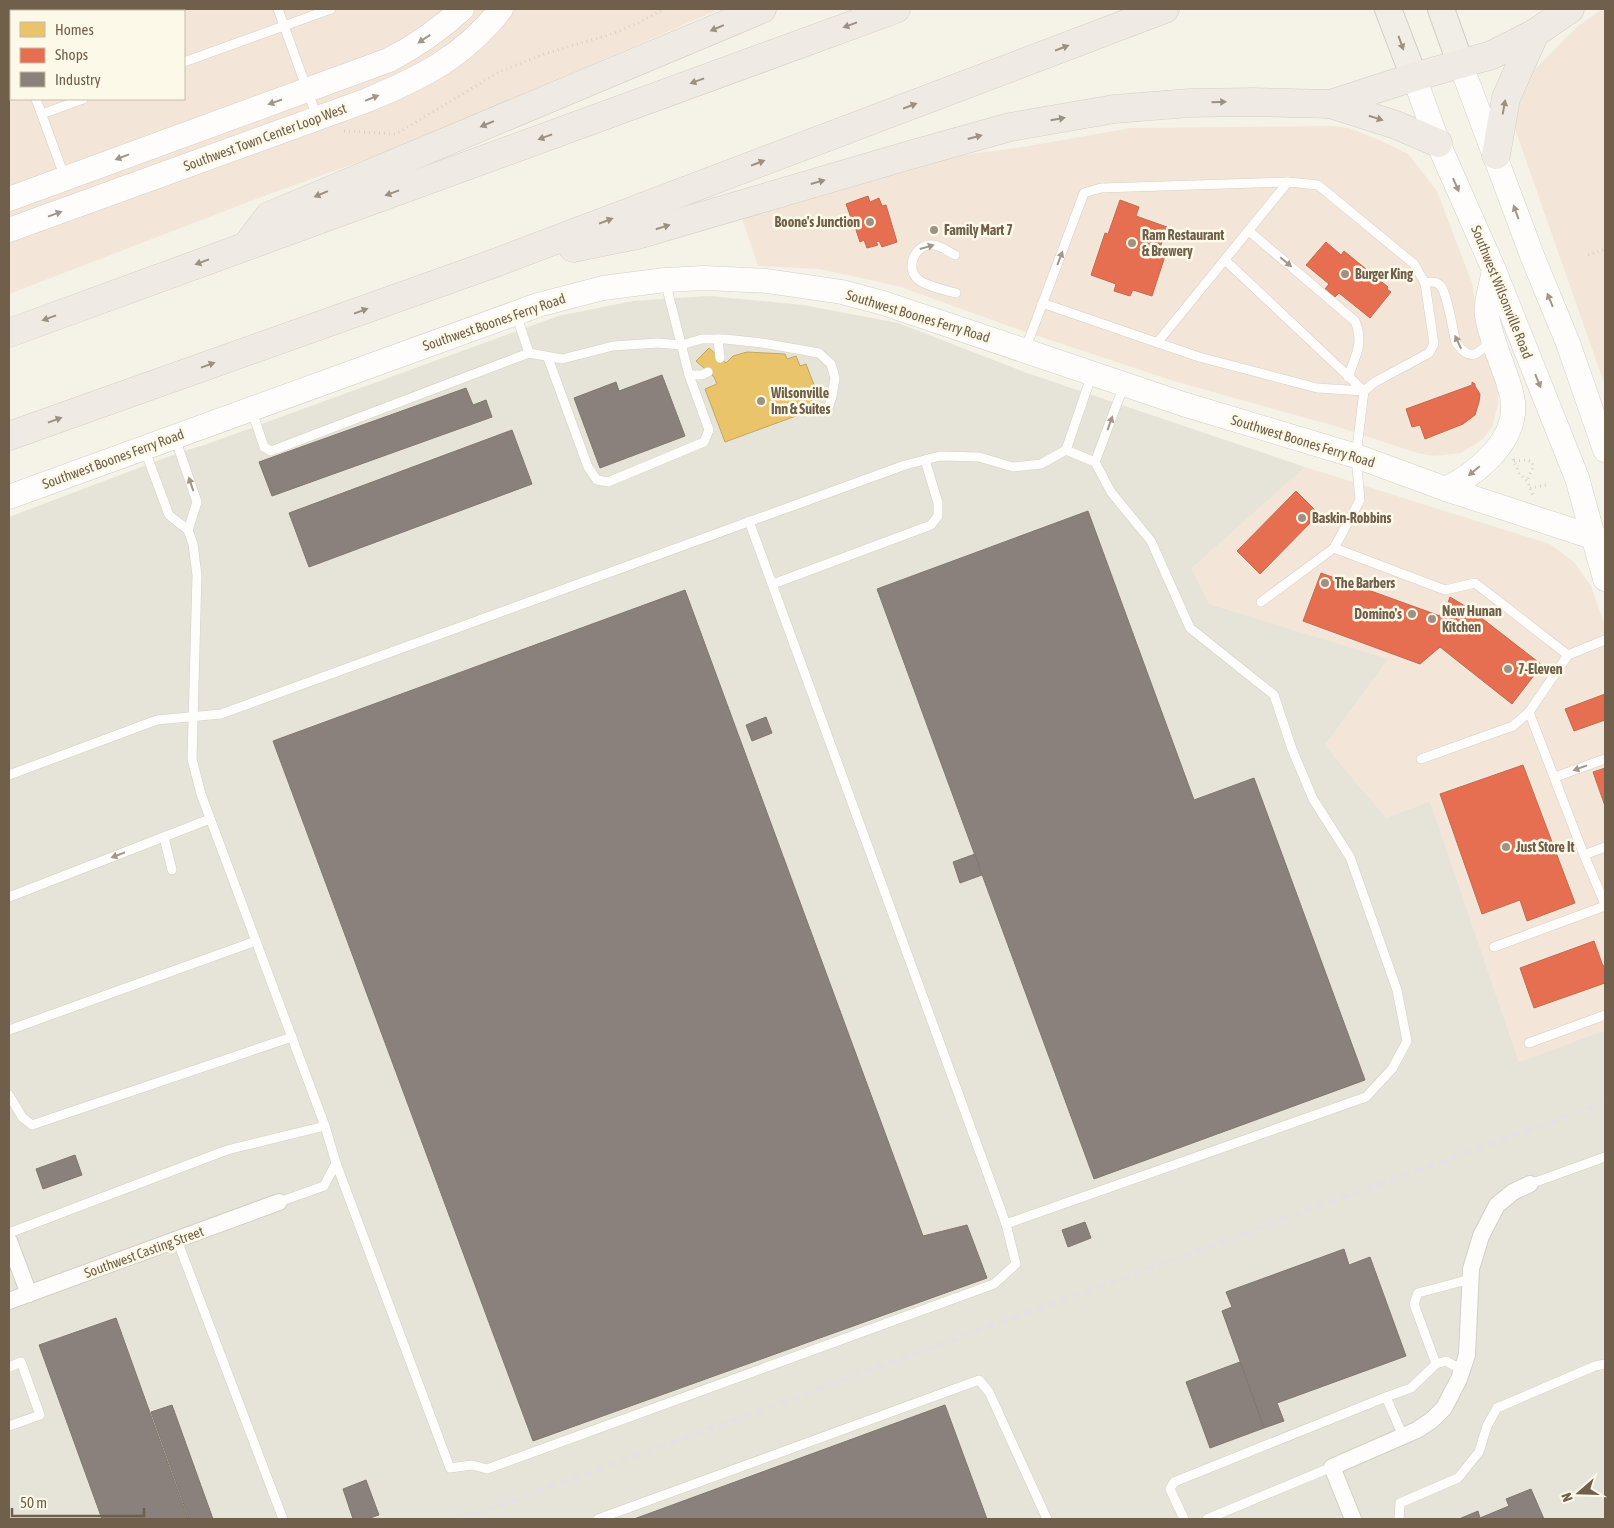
<svg xmlns="http://www.w3.org/2000/svg" width="1614" height="1528" viewBox="0 0 1614 1528" font-family="'Asap Condensed',sans-serif">
  <rect width="100%" height="100%" fill="#f5f2e8"/>
  <g fill="#f3e6d9" fill-rule="evenodd">
    <path d="M9,9H720L404,146L264,196L9,294ZM11,11H184V99H11Z"/>
    <polygon points="1603,9 1605,9 1605,386 1514,126 1515,103 1525,79 1579,25"/>
    <polygon points="1333,126 1349,128 1377,139 1408,154 1437,191 1472,283 1476,308 1498,375 1498,405 1492,427 1482,440 1461,453 1434,456 1417,453 1335,426 1177,382 1017,329 898,286 819,269 758,266 741,215 932,159 1023,147 1131,128"/>
    <polygon points="1305,467 1550,544 1574,562 1591,586 1605,626 1605,1030 1519,1062 1430,801 1386,818 1325,745 1387,659 1209,604 1192,568"/>
  </g>
  <polygon fill="#e6e3d9" points="709,296 803,305 898,323 1027,373 1305,467 1192,568 1209,604 1388,659 1325,745 1386,818 1430,801 1519,1062 1605,1030 1605,1519 9,1519 9,517 178,453 207,444 558,316 633,301"/>
  <polygon fill="#e9c46a" stroke="#c5a661" points="709,348 726,363 733,356 747,352 785,354 787,359 796,356 800,366 806,364 816,390 809,393 815,409 725,442 705,389 717,384 714,377 696,361"/>
  <g fill="#e76f51" stroke="#c36a4f">
    <polygon points="868,196 870,202 879,198 882,206 886,205 897,242 882,247 879,241 876,242 878,245 867,248 864,240 860,242 854,224 850,226 847,220 851,218 846,204"/>
    <polygon points="1120,200 1139,207 1136,216 1167,227 1159,251 1166,253 1152,296 1133,290 1130,296 1114,291 1116,284 1091,275 1105,233 1108,234"/>
    <polygon points="1326,242 1341,255 1344,251 1388,287 1387,289 1391,292 1370,318 1339,293 1335,297 1325,289 1329,284 1306,265"/>
    <polygon points="1472,382 1475,384 1475,386 1480,394 1479,402 1475,415 1463,424 1425,439 1420,425 1412,427 1406,409 1472,385"/>
    <polygon points="1296,491 1319,514 1260,574 1237,551"/>
    <polygon points="1321,573 1443,617 1450,597 1470,609 1542,665 1512,704 1440,647 1420,664 1303,621"/>
    <polygon points="1605,694 1605,720 1574,731 1565,709"/>
    <polygon points="1523,765 1575,903 1527,921 1520,900 1482,914 1440,794"/>
    <polygon points="1605,768 1605,806 1593,772"/>
    <polygon points="1594,941 1603,966 1605,965 1605,983 1534,1008 1520,968"/>
  </g>
  <g fill="#8a817c" stroke="#82776d">
    <polygon points="662,375 685,436 600,468 574,398 616,382 619,391"/>
    <polygon points="466,388 473,405 486,400 492,417 272,496 259,462"/>
    <polygon points="512,430 532,484 309,567 289,513"/>
    <polygon points="1088,511 1194,800 1254,778 1365,1080 1094,1179 877,589"/>
    <polygon points="685,590 923,1236 967,1225 987,1278 533,1441 273,741"/>
    <polygon points="766,717 772,733 752,741 746,725"/>
    <polygon points="975,854 982,875 960,883 953,862"/>
    <polygon points="75,1155 82,1175 43,1189 36,1169"/>
    <polygon points="1085,1222 1091,1238 1068,1247 1062,1230"/>
    <polygon points="1344,1249 1349,1265 1370,1257 1406,1356 1277,1403 1284,1421 1264,1428 1222,1311 1232,1307 1226,1292"/>
    <polygon points="116,1318 188,1519 102,1519 39,1345"/>
    <polygon points="1240,1362 1264,1428 1210,1448 1186,1382"/>
    <polygon points="172,1405 213,1519 189,1519 151,1412"/>
    <polygon points="945,1405 987,1519 634,1519"/>
    <polygon points="366,1480 379,1515 367,1519 353,1519 343,1489"/>
    <polygon points="1531,1489 1544,1519 1459,1519 1478,1511 1480,1518 1509,1506 1506,1499"/>
  </g>
  <g fill="none" stroke-linecap="round" stroke-linejoin="round">
    <defs>
      <g id="lane">
        <polyline points="278,9 317,117"/>
        <polyline points="9,22 11,29"/>
        <polyline points="184,62 331,9"/>
        <polyline points="36,99 65,178"/>
        <polyline points="42,114 83,99"/>
        <path d="M1249,231L1355,321C1364,343 1356,355 1348,377"/>
        <path d="M955,255C949,252 944,248 938,246C916,238 901,271 922,282C933,288 945,290 956,293"/>
        <path d="M1425,283C1430,282 1435,281 1440,285C1447,292 1453,331 1456,343C1470,362 1478,355 1491,340"/>
        <polyline points="1042,303 1199,357 1317,388 1364,391 1225,260"/>
        <polyline points="516,314 529,353 562,359 613,346 658,343 681,345 702,339 725,339 762,343 819,353 831,364 835,378 832,396 829,406"/>
        <polyline points="718,339 720,358"/>
        <polyline points="1157,343 1288,182"/>
        <polyline points="1025,350 1084,193 1101,188 1288,182 1318,185 1414,264 1425,283 1434,344 1429,353 1375,382 1364,391 1356,456 1360,500 1334,548 1261,602"/>
        <polyline points="548,358 588,467 597,480 608,482 704,442 709,430 689,375 665,281"/>
        <polyline points="689,375 702,375 708,372"/>
        <polyline points="252,411 264,447 271,451 529,353"/>
        <polyline points="175,438 197,502 188,530"/>
        <polyline points="144,448 169,515 188,530 193,544 197,575 192,759 201,794 325,1126 336,1163 450,1468 472,1465 487,1469 994,1284 1016,1264 1006,1224 749,521"/>
        <polyline points="1095,462 1124,385"/>
        <polyline points="1334,548 1445,590 1475,583 1568,655"/>
        <polyline points="773,584 931,525 938,516 938,503 925,460"/>
        <polyline points="1605,640 1568,655 1529,712 1584,855 1605,904"/>
        <polyline points="1421,759 1513,726 1529,712"/>
        <polyline points="9,775 157,720 221,714 905,465 940,456 979,457 1013,467 1041,464 1066,450 1092,374"/>
        <polyline points="1555,777 1605,759"/>
        <polyline points="164,837 172,870"/>
        <polyline points="1584,855 1605,847"/>
        <polyline points="9,897 210,819"/>
        <polyline points="1494,947 1605,906"/>
        <polyline points="9,1030 256,941"/>
        <polyline points="1529,1043 1605,1015"/>
        <polyline points="9,1095 22,1117 32,1125 292,1037"/>
        <polyline points="1530,1184 1605,1157"/>
        <polyline points="279,1202 324,1186 336,1163"/>
        <polyline points="1006,1224 1366,1097 1392,1069 1407,1041 1397,990 1350,857 1313,799 1292,749 1274,695 1190,628 1151,541 1111,492 1095,462 1066,450"/>
        <polyline points="9,1233 227,1150 325,1126"/>
        <polyline points="177,1240 283,1519"/>
        <polyline points="1436,1364 1414,1304 1418,1293 1471,1279"/>
        <polyline points="9,1367 21,1362 40,1415 9,1426"/>
        <polyline points="1386,1397 1411,1388 1436,1364 1446,1361 1462,1370"/>
        <polyline points="598,1519 979,1380 989,1392 1047,1519"/>
        <polyline points="1184,1519 1170,1489 1174,1482 1386,1397 1403,1436"/>
        <polyline points="1207,1519 1332,1467"/>
        <polyline points="1399,1519 1400,1503 1458,1478 1479,1452 1487,1426 1497,1408 1595,1366 1605,1364"/>
      </g>
      <g id="street">
        <polyline points="9,1241 29,1294"/>
        <polyline points="9,1301 279,1202"/>
        <polyline points="1353,1519 1332,1467 1417,1430 1432,1420 1444,1408 1459,1379 1467,1355 1471,1269 1481,1236 1497,1205 1513,1192 1530,1184"/>
      </g>
      <g id="secondary">
        <polyline points="1461,65 1533,258 1568,343 1605,450"/>
        <polyline points="1414,77 1438,143 1494,270 1577,478 1605,579"/>
        <path d="M9,199L389,60C416,46 439,30 462,9"/>
        <path d="M9,230L365,101C419,79 464,57 501,9"/>
        <path d="M1446,489C1479,472 1521,438 1512,396C1506,369 1491,343 1487,315C1485,304 1492,282 1494,270"/>
        <polyline points="9,497 538,305 603,288 665,280 705,278 767,281 842,292 883,303 1183,404 1356,456 1446,489 1605,541"/>
      </g>
      <g id="primary">
        <polyline points="1388,9 1414,77"/>
        <polyline points="1441,9 1461,65"/>
      </g>
      <g id="highway">
        <polyline points="1330,104 1414,77 1492,55 1535,33 1570,9"/>
        <polyline points="1496,155 1506,98 1535,33"/>
        <polyline points="247,245 269,216 762,9"/>
        <polyline points="573,248 637,235 910,155 1010,127 1114,109 1190,103 1253,102 1330,104 1396,125 1438,143"/>
        <polyline points="9,333 896,9"/>
        <polyline points="9,436 495,263 1165,9"/>
      </g>
    </defs>
    <use href="#lane" stroke="#d4cfc6" stroke-width="10"/>
    <use href="#street" stroke="#d4cfc6" stroke-width="18"/>
    <use href="#secondary" stroke="#d4cfc7" stroke-width="25"/>
    <use href="#primary" stroke="#d3cec5" stroke-width="28"/>
    <use href="#highway" stroke="#d3cec5" stroke-width="29"/>
    <g stroke="#d6d0ca" stroke-width="3" stroke-dasharray="1 4" stroke-linecap="butt">
      <polyline points="344,131 396,134 501,71 544,54 615,33 638,23 663,9"/>
      <polyline points="1588,255 1605,249"/>
      <polyline points="1513,459 1519,473 1527,481 1533,495"/>
      <polyline points="1514,461 1527,460 1532,462 1533,467 1527,481"/>
      <polyline points="1530,488 1547,485"/>
    </g>
    <use href="#lane" stroke="#fefdfc" stroke-width="9"/>
    <use href="#street" stroke="#fefdfc" stroke-width="16"/>
    <use href="#secondary" stroke="#fefdfc" stroke-width="24"/>
    <use href="#primary" stroke="#f1efe5" stroke-width="26"/>
    <use href="#highway" stroke="#efeae4" stroke-width="28"/>
    <polyline stroke="#e4e1e4" stroke-width="4" stroke-dasharray="8 5" stroke-linecap="butt" points="462,1519 1605,1102"/>
  </g>
  <defs><path id="oneway-solid" d="M-6-.8H1V-3.2L6.5 0L1 3.2V.8H-6Z" transform="scale(1.25)"/></defs>
  <g fill="#9c9081">
    <use href="#oneway-solid" transform="translate(850 25) rotate(160)"/>
    <use href="#oneway-solid" transform="translate(717 28) rotate(157)"/>
    <use href="#oneway-solid" transform="translate(1062 48) rotate(-21)"/>
    <use href="#oneway-solid" transform="translate(697 81) rotate(160)"/>
    <use href="#oneway-solid" transform="translate(1219 102) rotate(-1)"/>
    <use href="#oneway-solid" transform="translate(910 106) rotate(-21)"/>
    <use href="#oneway-solid" transform="translate(1504 107) rotate(-80)"/>
    <use href="#oneway-solid" transform="translate(1376 118) rotate(17)"/>
    <use href="#oneway-solid" transform="translate(1058 119) rotate(-10)"/>
    <use href="#oneway-solid" transform="translate(487 124) rotate(157)"/>
    <use href="#oneway-solid" transform="translate(545 137) rotate(160)"/>
    <use href="#oneway-solid" transform="translate(975 137) rotate(-15)"/>
    <use href="#oneway-solid" transform="translate(758 163) rotate(-21)"/>
    <use href="#oneway-solid" transform="translate(818 182) rotate(-16)"/>
    <use href="#oneway-solid" transform="translate(392 193) rotate(160)"/>
    <use href="#oneway-solid" transform="translate(321 194) rotate(157)"/>
    <use href="#oneway-solid" transform="translate(606 221) rotate(-21)"/>
    <use href="#oneway-solid" transform="translate(663 227) rotate(-17)"/>
    <use href="#oneway-solid" transform="translate(202 262) rotate(160)"/>
    <use href="#oneway-solid" transform="translate(361 311) rotate(-20)"/>
    <use href="#oneway-solid" transform="translate(49 318) rotate(160)"/>
    <use href="#oneway-solid" transform="translate(208 365) rotate(-20)"/>
    <use href="#oneway-solid" transform="translate(55 420) rotate(-20)"/>
  </g>
  <g fill="#a29689">
    <use href="#oneway-solid" transform="translate(424 39) rotate(146)"/>
    <use href="#oneway-solid" transform="translate(372 98) rotate(-22)"/>
    <use href="#oneway-solid" transform="translate(275 102) rotate(161)"/>
    <use href="#oneway-solid" transform="translate(122 157) rotate(159)"/>
    <use href="#oneway-solid" transform="translate(1456 185) rotate(66)"/>
    <use href="#oneway-solid" transform="translate(1516 212) rotate(-110)"/>
    <use href="#oneway-solid" transform="translate(55 214) rotate(-20)"/>
    <use href="#oneway-solid" transform="translate(927 247) rotate(-16)"/>
    <use href="#oneway-solid" transform="translate(1060 258) rotate(-69)"/>
    <use href="#oneway-solid" transform="translate(1286 262) rotate(40)"/>
    <use href="#oneway-solid" transform="translate(1550 300) rotate(-112)"/>
    <use href="#oneway-solid" transform="translate(1458 342) rotate(-115)"/>
    <use href="#oneway-solid" transform="translate(1538 381) rotate(68)"/>
    <use href="#oneway-solid" transform="translate(1110 423) rotate(-70)"/>
    <use href="#oneway-solid" transform="translate(1474 471) rotate(140)"/>
    <use href="#oneway-solid" transform="translate(191 484) rotate(-109)"/>
    <use href="#oneway-solid" transform="translate(1580 768) rotate(160)"/>
    <use href="#oneway-solid" transform="translate(118 855) rotate(159)"/>
  </g>
  <use fill="#9d9181" href="#oneway-solid" transform="translate(1401 43) rotate(70)"/>
  <g fill="#9f9282" stroke="#fdf9e8" stroke-width="2">
    <circle cx="870" cy="222" r="5"/>
    <circle cx="934" cy="230" r="5"/>
    <circle cx="1132" cy="243" r="5"/>
    <circle cx="1345" cy="274" r="5"/>
    <circle cx="761" cy="401" r="5"/>
    <circle cx="1302" cy="518" r="5"/>
    <circle cx="1325" cy="583" r="5"/>
    <circle cx="1412" cy="614" r="5"/>
    <circle cx="1432" cy="619" r="5"/>
    <circle cx="1508" cy="669" r="5"/>
    <circle cx="1506" cy="847" r="5"/>
  </g>
  <g text-anchor="middle" stroke-width="5" stroke-linejoin="round" paint-order="stroke">
    <g font-size="14" fill="#705f4b" stroke="#fdf9e8">
      <text transform="translate(265 137) rotate(-20)" y="5">Southwest Town Center Loop West</text>
      <text transform="translate(1502 292) rotate(68)" y="5">Southwest Wilsonville Road</text>
      <text transform="translate(918 316) rotate(17)" y="5">Southwest Boones Ferry Road</text>
      <text transform="translate(494 322) rotate(-19)" y="5">Southwest Boones Ferry Road</text>
      <text transform="translate(1303 441) rotate(17)" y="5">Southwest Boones Ferry Road</text>
      <text transform="translate(113 459) rotate(-20)" y="5">Southwest Boones Ferry Road</text>
      <text transform="translate(144 1252) rotate(-20)" y="5">Southwest Casting Street</text>
    </g>
    <g font-size="14" font-weight="bold" fill="#705f4b" stroke="#fdf9e8" text-anchor="start">
      <text x="860" y="227" text-anchor="end">Boone's Junction</text>
      <text x="944" y="235">Family Mart 7</text>
      <text x="1142" y="240">Ram Restaurant<tspan x="1142" dy="16">&amp; Brewery</tspan></text>
      <text x="1355" y="279">Burger King</text>
      <text x="771" y="398">Wilsonville<tspan x="771" dy="16">Inn &amp; Suites</tspan></text>
      <text x="1312" y="523">Baskin-Robbins</text>
      <text x="1335" y="588">The Barbers</text>
      <text x="1442" y="616">New Hunan<tspan x="1442" dy="16">Kitchen</tspan></text>
      <text x="1402" y="619" text-anchor="end">Domino's</text>
      <text x="1518" y="674">7-Eleven</text>
      <text x="1516" y="852">Just Store It</text>
    </g>
  </g>
  <rect width="1614" height="1528" fill="none" stroke="#705f4b" stroke-width="20"/>
  <rect x="10" y="10" width="175" height="90" fill="#fdf9e8" stroke="#c5bba9"/>
  <rect x="20" y="22" width="25" height="15" fill="#e9c46a" stroke="#c5bba9"/>
  <text x="55" y="35" font-size="15" fill="#705f4b">Homes</text>
  <rect x="20" y="48" width="25" height="15" fill="#e76f51" stroke="#c5bba9"/>
  <text x="55" y="60" font-size="15" fill="#705f4b">Shops</text>
  <rect x="20" y="72" width="25" height="15" fill="#8a817c" stroke="#c5bba9"/>
  <text x="55" y="85" font-size="15" fill="#705f4b">Industry</text>
  <g transform="translate(1579 1493) rotate(250)" stroke="#fdf9e8" stroke-width="4" paint-order="stroke">
  <path d="M0-4L9 19L0 12L-9 19Z" fill="#705f4b"/>
  <text y="-8" font-size="14" font-weight="bold" text-anchor="middle" fill="#705f4b">N</text>
  </g>
  <path d="M12 1508v8h132v-8" fill="none" stroke="#705f4b" stroke-width="2.5"/>
  <text x="20" y="1508" font-size="15" fill="#705f4b" stroke="#fdf9e8" stroke-width="4" paint-order="stroke">50 m</text>
</svg>
